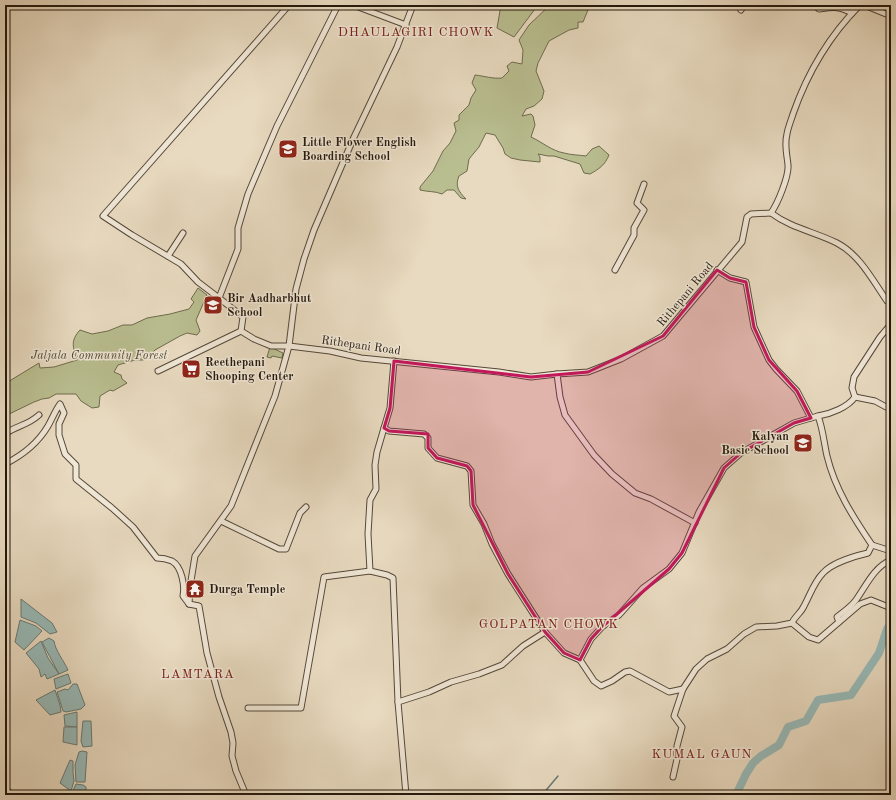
<svg xmlns="http://www.w3.org/2000/svg" width="896" height="800" viewBox="0 0 896 800" font-family="'Old Standard TT',serif">
  <rect width="100%" height="100%" fill="#e8dac0"/>
  <filter id="stains"><feTurbulence type="fractalNoise" baseFrequency=".005" numOctaves="4"/><feColorMatrix values="0 0 0 0 .2 0 0 0 0 .09 0 0 0 0 .02 0 0 0 .5 -.17"/></filter>
  <radialGradient id="worn" r=".72"><stop offset=".6" stop-color="#630" stop-opacity="0"/><stop offset="1" stop-color="#630" stop-opacity=".3"/></radialGradient>
  <g fill="#b9be90" stroke="#6e6b4e">
    <polygon points="501,5 538,5 514,37 497,28"/>
    <path d="M550,5H590L583,22H578V28L569,30L549,41L538,63L536,71L544,91L542,99L534,106L526,109L522,116L531,114L533,116L535,125L531,137C542,142 552,151 564,153C571,155 579,155 586,156L592,149L599,146L609,155C605,165 599,169 590,174L584,173L580,164L554,156H548L538,154L540,157V162L520,160L511,158L505,154L503,148L495,135L486,133L479,147L469,159L467,171L459,176C455,186 458,191 466,199L461,198L454,190H447L442,194C435,191 428,192 420,190V187L433,171L443,151L450,143L456,131L454,123L459,120V115L469,105L471,98L476,90L472,83L475,75C484,76 493,79 502,78L509,71L507,66L512,62L522,64L523,50L519,40L529,25Z"/>
    <path d="M198,288L207,295L196,320L200,331L197,335L187,333L180,336L155,350L148,357L143,360H135L118,365L114,372L121,375L122,379L127,383L113,391L110,390L100,396L99,407L92,408L81,401L76,394H56L49,398L42,399L34,402L5,416V388L11,380L39,363L40,368L54,367L77,360C73,347 70,341 80,330L92,334L108,331L123,325H132L147,318L170,314L189,309L194,302L191,299Z"/>
    <polygon points="270,347 283,353 282,358 272,356 271,358 267,357"/>
  </g>
  <g fill="#98bab8" stroke="#697974">
    <polygon points="21,599 52,623 57,632 50,634 36,623 21,617"/>
    <polygon points="20,620 36,626 42,631 24,650 15,642"/>
    <path d="M49,638L54,641C55,650 64,661 68,670L59,674L42,642Z"/>
    <polygon points="41,641 48,658 59,674 47,679 45,674 41,677 39,669 26,653"/>
    <polygon points="68,674 71,683 56,689 54,679"/>
    <polygon points="73,684 77,684 85,705 81,709 66,712 63,711 57,692 65,689 68,690"/>
    <polygon points="55,690 60,705 61,712 50,715 36,700"/>
    <polygon points="77,712 77,727 65,726 64,715"/>
    <polygon points="83,721 91,721 92,746 83,747 81,741"/>
    <polygon points="64,727 77,727 77,745 63,742"/>
    <polygon points="82,751 87,752 85,782 76,782 75,765 79,752"/>
    <polygon points="70,760 73,761 73,772 74,781 71,791 60,783"/>
    <polygon points="5,779 8,782 8,789 11,789 14,795 5,795"/>
    <polygon points="76,784 83,785 86,787 86,795 71,795"/>
  </g>
  <g fill="none" stroke-linecap="round" stroke-linejoin="round">
    <polyline stroke="#697974" stroke-width="1.5" points="542,795 558,776"/>
    <polyline stroke="#98bab8" stroke-width="8" points="736,795 746,774 753,763 761,756 779,745 788,727 806,721 818,700 851,695 879,653 887,629 891,623"/>
    <defs>
      <g id="minor">
        <path d="M338,5L277,126L248,194L238,228V249L219,298L243,317L241,331L254,339L271,346H289L330,351L361,358L499,372L531,377L557,374L588,372L621,359L663,336L742,242L747,217L751,214L771,213C778,203 789,176 788,165C787,154 784,145 787,134C788,127 791,121 793,114C807,74 830,35 860,5"/>
        <polyline points="353,5 406,25"/>
        <path d="M814,5L819,9C834,7 839,6 852,13"/>
        <polyline points="864,5 891,16"/>
        <polyline points="741,10 744,5"/>
        <path d="M771,213C791,228 815,232 837,243C860,255 873,281 887,301L891,304"/>
        <polyline points="168,256 183,233"/>
        <polyline points="615,270 634,235 634,228 644,210 637,203 644,184"/>
        <polyline points="219,298 198,282 181,264 132,235 103,216 289,5"/>
        <polyline points="394,361 390,408 384,428 389,431 424,434 428,438 428,448 437,458 467,466 471,471 473,505 484,524 492,544 508,574 545,632 564,653 580,660 591,639 602,627 619,615 643,588 669,569 682,553 699,512 724,468 741,453 794,423 811,418 797,391 776,369 769,360 754,327 746,282 730,278 717,270"/>
        <polyline points="158,371 241,331"/>
        <polyline points="557,374 560,397 565,415 594,455 612,474 635,493 651,499 695,523"/>
        <polyline points="855,397 875,401 888,408 891,407"/>
        <path d="M818,416C831,414 848,407 855,397L852,388L854,377L880,337L891,324"/>
        <path d="M811,418L818,416C823,429 824,443 827,456C835,489 853,517 872,545"/>
        <polyline points="384,428 377,452 375,465 376,489 370,500 368,534 370,571 387,575 393,578 398,702 406,795"/>
        <path d="M5,434C17,425 27,426 39,415"/>
        <path d="M5,464C23,455 38,443 48,426C52,419 55,411 60,404L64,413L59,424V435L65,454L76,465V479L112,508L133,527L157,558C162,558 167,559 172,561C182,567 185,586 183,596L189,604"/>
        <polyline points="221,521 279,549 286,549 300,513 306,507"/>
        <polyline points="839,622 860,604 871,600 891,608"/>
        <path d="M792,623L809,637L818,640L839,622L837,617C843,612 851,607 856,600C866,586 874,567 891,560"/>
        <polyline points="580,660 594,681 601,686 612,681 625,672 630,671 669,692 683,689"/>
        <polyline points="398,702 429,692 451,682 479,674 502,665 523,646 545,632"/>
        <polyline points="248,708 301,708 324,577 370,571"/>
        <path d="M673,777L677,759V746L682,727L674,716L683,689L696,669L707,659L727,649L744,634L756,627L777,626L792,623C795,616 801,613 804,606C810,595 814,582 823,573C832,563 855,556 868,553L872,545L891,551"/>
        <polyline points="246,795 236,771 232,756 233,743 231,732 219,697 207,653 199,606 189,604 190,587 195,556 231,506 275,396 289,346 296,289 304,259 314,230 354,137 397,47 413,5"/>
      </g>
    </defs>
    <use href="#minor" stroke="#54483a" stroke-width="7"/>
    <use href="#minor" stroke="#f0e7d6" stroke-width="5"/>
  </g>
  <path fill="#c2185b" fill-opacity="0.2" stroke="#c2185b" stroke-width="3" stroke-linejoin="round" d="M717,270L730,278L746,282L754,327L769,360L797,391L811,418L794,423L741,453L724,468L682,553L669,569L602,627L591,639L580,660L564,653L545,632L508,574L473,505L471,471L467,466L437,458L428,448V434L389,431L384,428L390,408L394,361L531,377L588,372L663,336Z"/>
  <defs>
    <symbol id="school-square" viewBox="-11 -11 22 22"><rect x="-9" y="-9" width="18" height="18" rx="4" fill="#8f2418" stroke="#f0e7d6"/><path d="M0-5L7-2L0 1L-7-2ZM-4 1L0 2.5L4 1V4Q0 6-4 4Z" fill="#fff"/></symbol>
    <symbol id="supermarket-square" viewBox="-11 -11 22 22"><rect x="-9" y="-9" width="18" height="18" rx="4" fill="#8f2418" stroke="#f0e7d6"/><path d="M-6-5.5h2.5l.6 2H6L4.5 2H-2.5L-4.4-4H-6ZM-1.5 3.2a1.3 1.3 0 1 0 .1 0ZM3 3.2a1.3 1.3 0 1 0 .1 0Z" fill="#fff"/></symbol>
    <symbol id="temple-square" viewBox="-11 -11 22 22"><rect x="-9" y="-9" width="18" height="18" rx="4" fill="#8f2418" stroke="#f0e7d6"/><path d="M0-6L5-2H3V0L6.5 2.5H4V6H1.5V3h-3V6H-4V2.5H-6.5L-3 0V-2H-5Z" fill="#fff"/></symbol>
  </defs>
  <g fill-rule="evenodd">
    <use href="#school-square" x="277" y="138" width="22" height="22"/>
    <use href="#school-square" x="202" y="294" width="22" height="22"/>
    <use href="#supermarket-square" x="180" y="358" width="22" height="22"/>
    <use href="#school-square" x="792" y="432" width="22" height="22"/>
    <use href="#temple-square" x="184" y="578" width="22" height="22"/>
  </g>
  <g text-anchor="middle" stroke-width="3" stroke-linejoin="round" paint-order="stroke">
    <g font-size="12" font-weight="bold" fill="#23180d" stroke="#f0e7d6" text-anchor="start">
      <text x="302" y="146">Little Flower English<tspan x="302" dy="14">Boarding School</tspan></text>
      <text x="227" y="302">Bir Aadharbhut<tspan x="227" dy="14">School</tspan></text>
      <text x="205" y="366">Reethepani<tspan x="205" dy="14">Shooping Center</tspan></text>
      <text x="789" y="440" text-anchor="end">Kalyan<tspan x="789" dy="14">Basic School</tspan></text>
      <text x="209" y="593">Durga Temple</text>
    </g>
    <g font-size="12" fill="#23180d" stroke="#f0e7d6">
      <text transform="translate(685 294) rotate(-50)" y="4">Rithepani Road</text>
      <text transform="translate(361 345) rotate(8)" y="4">Rithepani Road</text>
    </g>
    <g font-size="12" font-style="italic" fill="#504a34" stroke="#f0e7d6">
      <text x="99" y="359">Jaljala Community Forest</text>
    </g>
    <g font-size="13" letter-spacing="1" fill="#7a1f14" stroke="#f0e7d6">
      <text x="416" y="36">DHAULAGIRI CHOWK</text>
      <text x="549" y="628">GOLPATAN CHOWK</text>
      <text x="198" y="678">LAMTARA</text>
      <text x="702" y="758">KUMAL GAUN</text>
    </g>
  </g>
  <rect width="896" height="800" fill="none" stroke="#e8dac0" stroke-width="20"/>
  <rect x="6" y="6" width="884" height="788" fill="none" stroke="#23180d" stroke-width="2"/>
  <rect x="10" y="10" width="876" height="780" fill="none" stroke="#23180d"/>
  <rect width="100%" height="100%" filter="url(#stains)"/>
  <rect width="100%" height="100%" fill="url(#worn)"/>
</svg>
